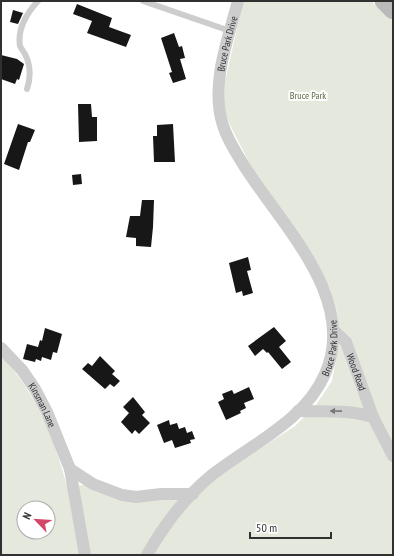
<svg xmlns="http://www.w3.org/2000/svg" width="394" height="556" viewBox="0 0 394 556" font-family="'PT Sans Narrow',sans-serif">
  <rect width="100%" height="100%" fill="#fff"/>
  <path fill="#e5e9dd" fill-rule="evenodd" d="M243,1H371L393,21V555H1V356C36,392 54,438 67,486L86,485L191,501L226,471L295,426L315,406L332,381L339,345L337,311L330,289L316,262L251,166L228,121L224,108L225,82ZM24,508H48V532H24Z"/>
  <g fill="#171717">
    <polygon points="77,4 112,18 109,27 131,35 126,47 87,33 92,21 73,14"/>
    <polygon points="13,10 23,13 18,24 10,22"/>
    <polygon points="174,33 179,47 182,46 185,58 180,59 186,79 173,83 169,73 172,72 161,38"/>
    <polygon points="1,55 17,59 24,64 19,80 17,79 15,84 1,79"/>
    <polygon points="78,104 91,104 92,117 97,117 97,141 79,142"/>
    <polygon points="18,124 35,130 30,142 28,142 19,170 4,164"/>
    <polygon points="173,124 175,162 154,162 153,136 157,136 157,125"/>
    <polygon points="81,174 82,184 73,185 72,175"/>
    <polygon points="142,200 154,200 153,227 151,247 136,246 136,238 126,237 130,216 140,216"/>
    <polygon points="248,257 251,270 247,271 253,293 243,296 242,291 236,293 229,263"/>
    <polygon points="274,327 286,341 279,347 291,362 282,369 268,352 267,353 263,349 255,356 248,346"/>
    <polygon points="45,328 62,334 57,353 53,352 51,360 42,357 41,361 36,359 35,362 23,359 27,344 38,347 40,340 42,341"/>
    <polygon points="100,356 115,371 112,374 120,381 114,387 110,384 105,389 82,369 88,363 92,366"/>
    <polygon points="249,387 254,399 244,403 246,408 240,411 241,413 226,420 218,402 224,399 222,394 232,390 234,394"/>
    <polygon points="133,397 145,412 142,415 150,423 139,434 135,430 132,434 121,422 129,413 123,407"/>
    <polygon points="169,420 170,425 177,423 179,429 185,427 187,433 192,431 195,439 190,440 191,443 175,448 172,440 164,443 157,425"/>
  </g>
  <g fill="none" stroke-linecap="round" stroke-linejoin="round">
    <g stroke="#cdcdcd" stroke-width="6">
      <polyline points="143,1 230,31"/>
      <path d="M27,89C31,77 31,66 25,54C23,51 21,48 20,46C17,28 27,13 38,1"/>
    </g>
    <g stroke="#cdcdcd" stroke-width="12">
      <path id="s1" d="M334,331L346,342L373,417L393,456"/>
      <path id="s2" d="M1,348L22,370L35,389L47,412L70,469L85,555"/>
      <path d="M298,411C324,412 348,409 373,417"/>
      <polyline points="70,469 93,484 122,495 136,497 161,494 193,494"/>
      <path id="s3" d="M147,555C164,525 185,497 212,475C250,445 305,421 325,374C359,298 280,224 243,164C235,151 226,137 222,122C211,83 228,39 238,1"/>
    </g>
    <polyline stroke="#bababa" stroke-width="17" points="383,1 393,11"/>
  </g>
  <defs><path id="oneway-solid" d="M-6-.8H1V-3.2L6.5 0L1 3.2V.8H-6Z"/></defs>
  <use fill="#777" href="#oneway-solid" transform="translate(336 411) rotate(-179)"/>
  <g text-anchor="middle" stroke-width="4" stroke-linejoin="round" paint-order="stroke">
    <g font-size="10" fill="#303030" stroke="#fff">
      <text dy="4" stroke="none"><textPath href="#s3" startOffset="620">Bruce Park Drive</textPath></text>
      <text dy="4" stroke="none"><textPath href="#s3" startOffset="284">Bruce Park Drive</textPath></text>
      <text dy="4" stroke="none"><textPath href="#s1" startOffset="48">Wood Road</textPath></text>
      <text dy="4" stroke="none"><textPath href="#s2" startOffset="71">Kinsman Lane</textPath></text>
    </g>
    <g font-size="10" fill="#5a6842" stroke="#fff">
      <text x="308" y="99">Bruce Park</text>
    </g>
  </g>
  <rect width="394" height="556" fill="none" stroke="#303030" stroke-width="4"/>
  <g transform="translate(36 520) rotate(295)"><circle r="19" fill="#ffffff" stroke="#acacac"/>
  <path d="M0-3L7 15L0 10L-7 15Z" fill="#d44668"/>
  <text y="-6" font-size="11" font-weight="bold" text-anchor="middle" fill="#303030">N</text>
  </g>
  <path d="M250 532v6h81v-6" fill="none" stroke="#303030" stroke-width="2"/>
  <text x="256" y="532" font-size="12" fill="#303030" stroke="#ffffff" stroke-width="3" paint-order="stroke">50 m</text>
</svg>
